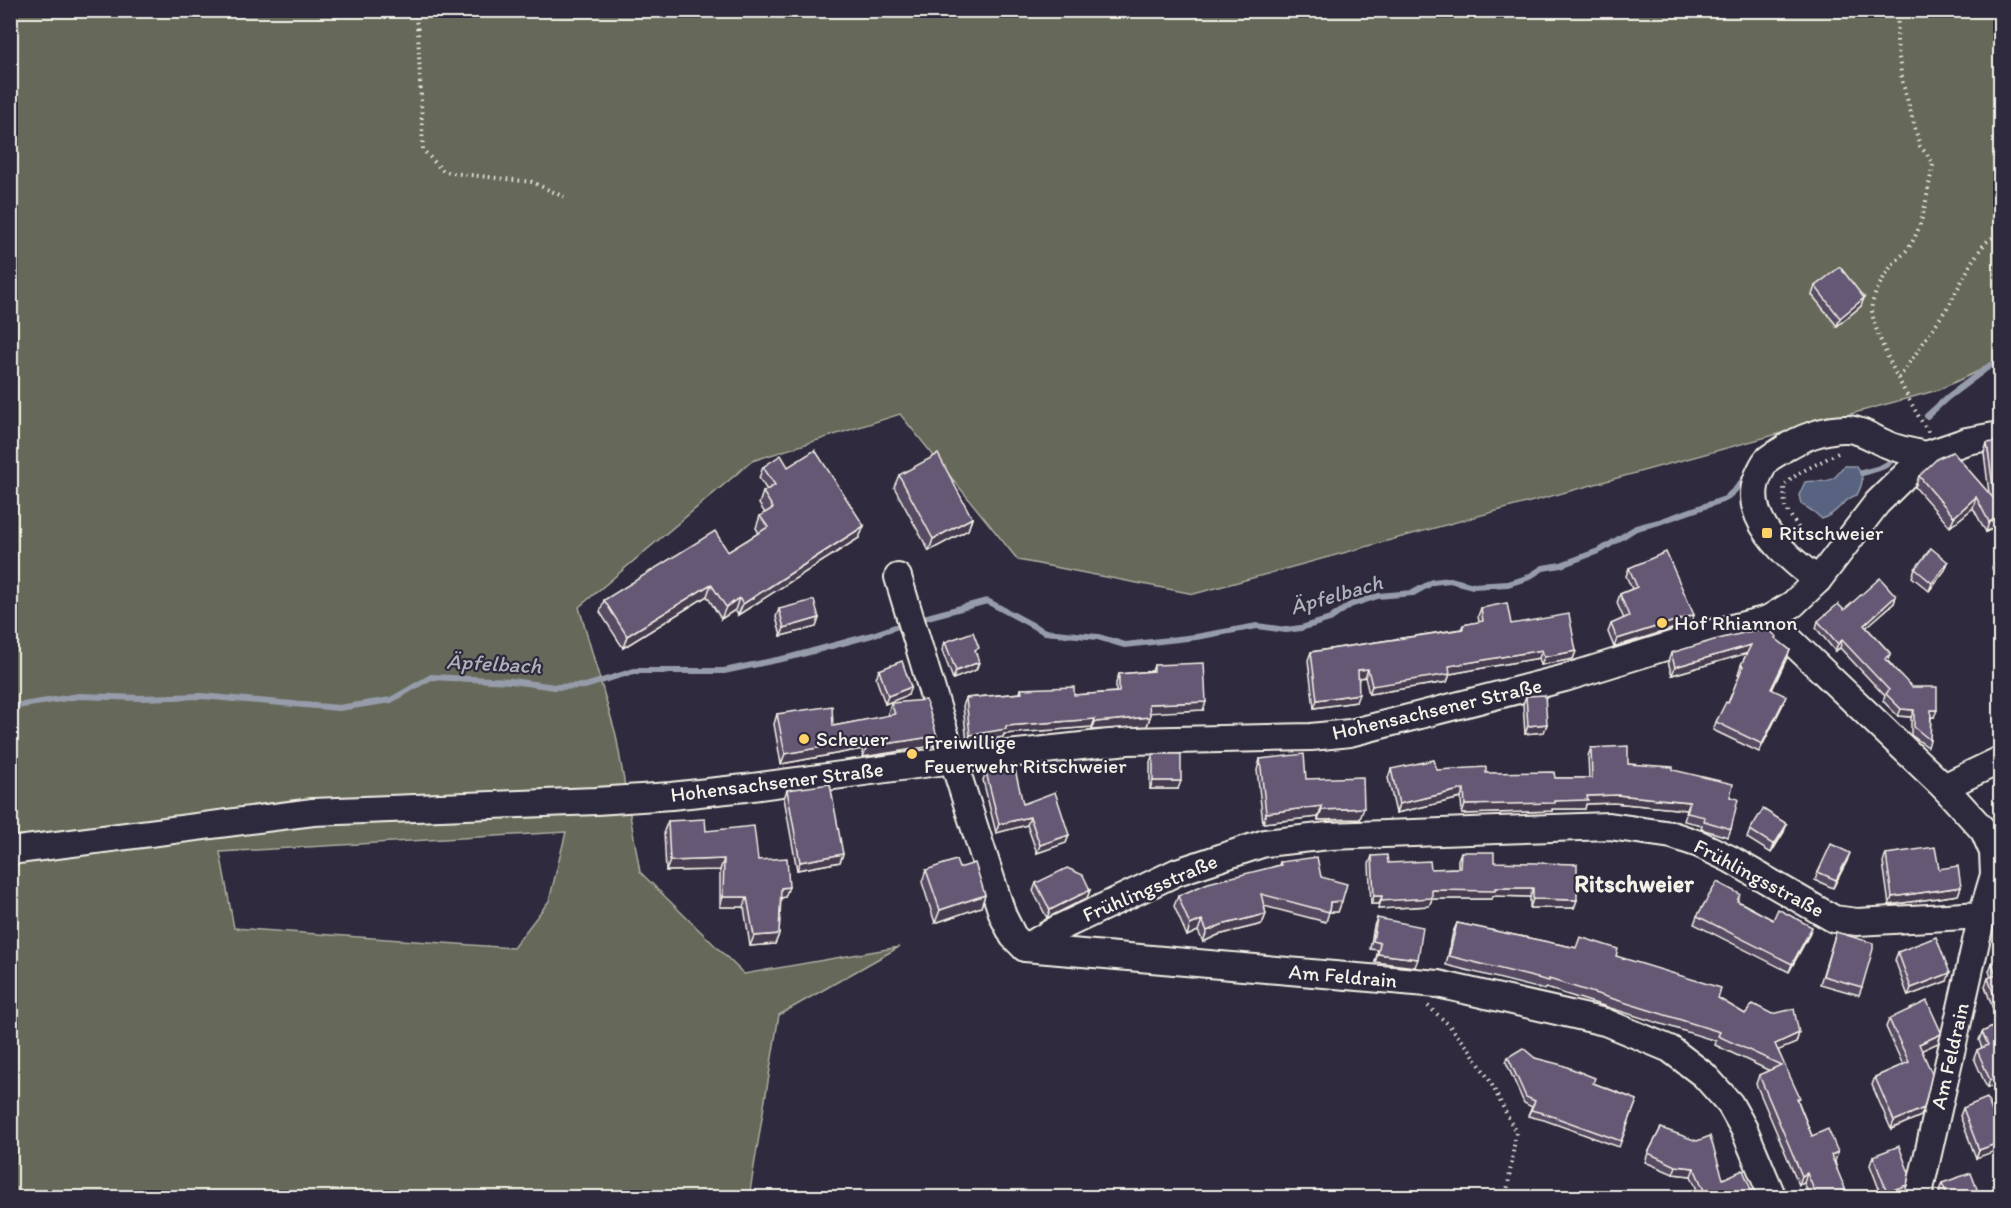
<svg xmlns="http://www.w3.org/2000/svg" width="2011" height="1208" viewBox="0 0 2011 1208" font-family="Itim,sans-serif">
  <rect width="100%" height="100%" fill="#2f2a3d"/>
  <filter id="ink" filterUnits="userSpaceOnUse"><feTurbulence type="fractalNoise" baseFrequency=".0167" numOctaves="2"/><feDisplacementMap in="SourceGraphic" scale="12" xChannelSelector="R" yChannelSelector="G"/><feConvolveMatrix kernelMatrix="1 2 1 2 8 2 1 2 1" color-interpolation-filters="sRGB"/></filter>
  <g filter="url(#ink)">
    <path fill="#66695a" stroke="#adada1" stroke-width="1.5" fill-rule="evenodd" d="M10,11H2000V361L1938,390L1194,594L1018,560L900,414L752,461L579,607L616,735L640,872L744,974L899,947L779,1015L749,1197H11ZM566,832L549,901L513,948L234,928L220,852Z"/>
    <path fill="#586481" stroke="#969caa" stroke-width="1.5" d="M1845,466H1856C1865,477 1863,483 1857,495C1842,499 1841,512 1822,519L1814,512L1801,504L1799,495L1805,482C1815,479 1825,485 1835,477C1840,473 1839,469 1845,466Z"/>
    <g fill="none" stroke-linecap="round" stroke-linejoin="round">
      <g stroke="#969caa" stroke-width="6">
        <polyline points="1927,416 1948,397 2000,358"/>
        <path d="M1862,473C1876,469 1889,468 1896,454"/>
        <polyline points="920,619 987,601 1045,632 1098,637 1125,645 1196,637 1257,626 1286,630 1301,628 1330,619 1350,605 1378,596 1413,593 1433,582 1450,580 1473,586 1508,584 1527,578 1543,568 1561,565 1601,550 1636,528 1659,522 1725,499 1736,489 1749,472"/>
        <polyline points="10,707 79,696 142,698 201,696 339,708 391,700 431,677 511,681 555,687 585,686 634,671 724,671 791,657 872,635 904,624"/>
      </g>
      <defs>
        <g id="minor">
          <polyline points="898,577 953,760 1003,916 1013,936 1025,948 1438,984 1605,1022 1670,1049 1704,1075 1730,1104 1744,1129 1773,1198"/>
          <path d="M1818,580C1787,558 1737,515 1760,472C1762,468 1764,463 1767,460C1771,456 1778,453 1782,450C1799,438 1827,428 1848,429C1862,430 1874,439 1886,444C1899,450 1913,452 1926,455"/>
          <polyline points="1944,787 2000,760"/>
          <polyline points="10,851 313,812 596,801 671,796 745,788 953,760 1128,741 1311,737 1350,733 1565,678 1707,634 1768,619 1793,604 1818,580 1877,503 1926,455 1967,441 2000,435"/>
          <polyline points="1025,948 1059,928 1177,872 1265,843 1329,836 1609,826 1672,835 1699,844 1730,859 1834,919 1857,922 1982,915 1994,875 1993,852 1984,831 1944,787 1768,619"/>
          <polyline points="1918,1198 1982,915"/>
        </g>
      </defs>
      <use href="#minor" stroke="#f4f1e8" stroke-width="30"/>
      <g stroke="#f4f1e8" stroke-width="4" stroke-dasharray="1.5 4.5" stroke-linecap="butt">
        <polyline points="414,10 418,31 423,150 444,172 532,182 564,197"/>
        <path d="M1898,10L1897,43L1902,80L1920,146L1930,158L1933,165C1927,191 1925,221 1911,244C1906,253 1896,260 1890,268C1883,278 1874,293 1872,305C1868,327 1915,413 1929,433"/>
        <polyline points="1899,378 1949,305 1973,260 1985,243 2000,232"/>
        <polyline points="1797,533 1799,529 1785,507 1784,485 1799,473 1838,453"/>
        <polyline points="1428,1006 1448,1024 1470,1050 1490,1081 1516,1133 1506,1198"/>
      </g>
      <use href="#minor" stroke="#2f2a3d" stroke-width="26"/>
    </g>
    <g fill="#574c64" stroke="#f4f1e8" stroke-width="1.5">
      <polygon points="1815,286 1861,306 1837,326 1812,295"/>
      <polygon points="1987,443 2001,524 1986,532 1973,508 1950,527 1915,487 1919,476 1989,493 1984,453"/>
      <polygon points="763,467 788,467 864,526 859,538 738,615 735,610 721,619 707,596 623,648 600,612 604,600 728,552 759,533 756,528 760,516 765,513 759,504 763,492 767,490 759,478"/>
      <polygon points="899,475 972,518 968,530 929,551 894,487"/>
      <polygon points="2001,557 2001,586 1992,568 1995,560"/>
      <polygon points="1948,562 1945,570 1929,591 1912,577 1915,569"/>
      <polygon points="1629,568 1694,615 1691,623 1614,647 1608,632 1611,624 1624,619 1617,603 1620,594 1632,589 1626,576"/>
      <polygon points="1896,596 1894,603 1866,627 1891,654 1888,661 1934,717 1931,717 1930,740 1928,747 1911,735 1911,717 1898,716 1883,701 1885,696 1840,648 1835,651 1816,628 1818,621 1844,610"/>
      <polygon points="1481,608 1511,624 1576,651 1573,659 1541,665 1539,658 1450,674 1447,682 1369,694 1365,677 1359,678 1356,702 1314,708 1308,660 1311,652 1461,629 1463,625 1479,622 1478,616"/>
      <polygon points="779,609 819,618 816,627 781,636 776,617"/>
      <polygon points="1776,639 1790,650 1772,690 1783,704 1759,752 1713,730 1716,722 1728,703 1740,674 1738,674 1741,665 1747,653 1672,675 1668,662 1671,653"/>
      <polygon points="945,642 976,655 979,662 976,670 953,679 942,650"/>
      <polygon points="1154,665 1203,710 1149,712 1150,717 1147,726 1092,730 1092,727 1004,734 1003,737 967,743 963,706 966,698 1020,693 1021,689 1074,695 1116,692 1116,683 1119,674 1152,671"/>
      <polygon points="879,670 908,695 885,704 876,678"/>
      <polygon points="1526,696 1547,724 1544,732 1525,734 1523,704"/>
      <polygon points="891,703 933,746 863,757 862,749 781,764 774,724 777,714 833,726 889,716 888,713"/>
      <polygon points="1591,748 1628,764 1673,770 1730,797 1731,829 1728,837 1701,829 1702,825 1684,821 1687,810 1614,803 1586,804 1585,809 1552,809 1552,811 1462,814 1461,798 1396,813 1388,778 1391,769 1437,770 1555,778 1589,778 1588,756"/>
      <polygon points="1153,754 1178,789 1150,789 1150,762"/>
      <polygon points="1260,759 1306,779 1360,819 1318,820 1318,817 1263,823 1257,770"/>
      <polygon points="986,772 1023,804 1069,835 1066,843 1037,853 1027,825 996,833 983,780"/>
      <polygon points="787,790 843,854 840,862 797,870 784,798"/>
      <polygon points="668,821 706,831 758,860 785,897 781,898 779,934 775,944 750,946 744,907 720,907 720,870 666,871 664,831"/>
      <polygon points="1750,830 1784,832 1771,853 1747,838"/>
      <polygon points="1461,852 1494,862 1577,900 1574,908 1530,908 1530,897 1493,896 1492,899 1432,899 1429,906 1378,909 1379,904 1371,904 1369,864 1372,856 1388,863 1431,869 1458,868 1458,860"/>
      <polygon points="1886,854 1939,869 1961,887 1958,895 1889,905 1883,862"/>
      <polygon points="1847,861 1833,888 1815,880 1818,872"/>
      <polygon points="1280,862 1321,877 1342,901 1338,912 1329,912 1326,922 1264,906 1266,914 1262,924 1218,935 1203,942 1198,931 1187,936 1174,906 1178,896 1279,865"/>
      <polygon points="959,868 985,895 981,907 935,923 922,882 926,870"/>
      <polygon points="1036,883 1090,890 1087,898 1047,918 1033,891"/>
      <polygon points="1738,901 1773,920 1809,935 1789,972 1694,924 1697,916"/>
      <polygon points="1377,918 1415,967 1375,962 1378,950 1370,949 1374,926"/>
      <polygon points="1457,923 1616,956 1718,998 1745,1014 1799,1033 1796,1043 1778,1050 1812,1136 1835,1161 1843,1197 1810,1197 1804,1183 1799,1185 1756,1084 1759,1075 1770,1071 1715,1045 1716,1041 1546,988 1545,990 1446,965 1453,932"/>
      <polygon points="1836,932 1862,987 1859,995 1820,984"/>
      <polygon points="1898,952 1947,981 1908,996 1895,960"/>
      <polygon points="2001,960 2001,1020 1997,1021 1985,986 1988,978 1991,977 1989,971 1992,963"/>
      <polygon points="1889,1019 1938,1043 1921,1050 1924,1108 1921,1116 1891,1129 1872,1085 1875,1077 1903,1065 1886,1027"/>
      <polygon points="2001,1023 2001,1083 1987,1088 1974,1058 1977,1050 1982,1048 1979,1040 1982,1032"/>
      <polygon points="1508,1057 1535,1058 1593,1083 1637,1100 1619,1147 1544,1120 1528,1116 1532,1107 1524,1103 1506,1062"/>
      <polygon points="1963,1108 1993,1114 1976,1158 1960,1116"/>
      <polygon points="1661,1128 1723,1179 1754,1197 1700,1197 1691,1176 1673,1174 1645,1162 1648,1153"/>
      <polygon points="1873,1156 1904,1193 1892,1197 1882,1197 1870,1165"/>
      <polygon points="1942,1183 1980,1197 1942,1197 1939,1191"/>
    </g>
    <g fill="#473e51" stroke="#f4f1e8" stroke-width="1.5">
      <polygon points="1864,298 1861,306 1837,326 1840,318"/>
      <polygon points="1976,497 1973,508 1950,527 1954,517"/>
      <polygon points="2001,516 2001,524 1986,532 1989,522"/>
      <polygon points="972,518 968,530 929,551 933,539"/>
      <polygon points="864,526 859,538 738,615 743,604"/>
      <polygon points="1948,562 1945,570 1929,591 1932,583"/>
      <polygon points="711,584 707,596 623,648 627,636"/>
      <polygon points="1896,596 1894,603 1861,632 1864,625"/>
      <polygon points="739,598 735,610 721,619 726,607"/>
      <polygon points="1694,615 1691,623 1614,647 1617,639"/>
      <polygon points="819,618 816,627 781,636 784,628"/>
      <polygon points="1842,640 1840,648 1835,651 1838,644"/>
      <polygon points="1751,645 1748,653 1672,675 1675,667"/>
      <polygon points="1542,650 1539,658 1450,674 1447,682 1369,694 1372,686 1449,666"/>
      <polygon points="1790,650 1787,658 1768,698 1771,689"/>
      <polygon points="1576,651 1573,659 1541,665 1544,657"/>
      <polygon points="979,662 976,670 953,679 956,671"/>
      <polygon points="1368,669 1365,677 1355,679 1358,670"/>
      <polygon points="911,687 908,695 885,704 888,696"/>
      <polygon points="1359,694 1356,702 1314,708 1317,700"/>
      <polygon points="1786,696 1783,704 1759,752 1762,744"/>
      <polygon points="1206,702 1203,710 1146,713 1149,704"/>
      <polygon points="1901,709 1914,710 1911,717 1898,716"/>
      <polygon points="1931,710 1937,710 1934,717 1928,717"/>
      <polygon points="1150,717 1147,726 1092,730 1095,722"/>
      <polygon points="1095,719 1092,727 1004,734 1003,737 967,743 970,735 1006,726"/>
      <polygon points="1547,724 1544,732 1525,734 1528,726"/>
      <polygon points="937,736 933,746 863,757 867,747"/>
      <polygon points="865,739 862,749 781,764 785,754"/>
      <polygon points="1153,781 1181,781 1178,789 1150,789"/>
      <polygon points="1464,789 1461,798 1396,813 1399,804"/>
      <polygon points="1617,795 1690,802 1687,810 1614,803 1586,804 1585,809 1552,809 1552,811 1462,814 1465,805 1555,801 1587,796"/>
      <polygon points="1322,806 1318,817 1263,823 1266,813"/>
      <polygon points="1364,808 1360,819 1318,820 1322,810"/>
      <polygon points="1030,817 1027,825 996,833 999,824"/>
      <polygon points="1787,824 1784,832 1771,853 1774,845"/>
      <polygon points="1069,835 1066,843 1037,853 1040,845"/>
      <polygon points="1850,853 1847,861 1833,888 1836,880"/>
      <polygon points="843,854 840,862 797,870 800,862"/>
      <polygon points="724,859 720,870 666,871 670,861"/>
      <polygon points="789,887 785,897 777,899 781,888"/>
      <polygon points="1961,887 1958,895 1889,905 1892,897"/>
      <polygon points="1495,888 1533,888 1530,897 1493,896 1492,899 1432,899 1429,906 1378,909 1381,901 1432,890"/>
      <polygon points="1090,890 1087,898 1047,918 1050,910"/>
      <polygon points="985,895 981,907 935,923 940,910"/>
      <polygon points="1374,896 1382,896 1379,904 1371,904"/>
      <polygon points="723,897 747,897 744,907 720,907"/>
      <polygon points="1533,899 1577,900 1574,908 1530,908"/>
      <polygon points="1342,901 1338,912 1329,912 1330,902"/>
      <polygon points="1266,914 1262,924 1218,935 1203,942 1207,931 1221,925"/>
      <polygon points="1202,920 1198,931 1187,936 1190,925"/>
      <polygon points="1812,927 1809,935 1789,972 1792,964"/>
      <polygon points="779,934 775,944 750,946 754,936"/>
      <polygon points="1378,954 1418,959 1415,967 1375,962"/>
      <polygon points="1950,973 1947,981 1908,996 1911,988"/>
      <polygon points="2001,1012 2001,1020 1997,1021 2000,1013"/>
      <polygon points="1799,1033 1796,1043 1772,1053 1775,1044"/>
      <polygon points="1941,1034 1938,1043 1916,1053 1919,1044"/>
      <polygon points="2001,1076 2001,1083 1987,1088 1990,1080"/>
      <polygon points="1924,1108 1921,1116 1891,1129 1894,1121"/>
      <polygon points="2001,1142 2001,1149 1976,1158 1979,1150"/>
      <polygon points="1838,1152 1835,1161 1828,1164 1831,1155"/>
      <polygon points="1676,1166 1694,1168 1691,1176 1673,1174"/>
      <polygon points="1807,1173 1804,1183 1799,1185 1802,1176"/>
      <polygon points="1907,1185 1904,1193 1892,1197 1885,1197 1887,1192"/>
    </g>
    <g fill="#655874" stroke="#f4f1e8" stroke-width="1.5">
      <polygon points="1840,267 1864,298 1840,318 1815,286"/>
      <polygon points="2001,441 2001,516 1989,522 1976,497 1954,517 1919,476 1938,458 1953,452 1995,500 1987,443"/>
      <polygon points="815,450 864,526 743,604 739,598 726,607 711,584 627,636 604,600 715,531 728,552 768,527 760,516 773,508 763,492 775,485 763,467 781,455 788,467"/>
      <polygon points="938,454 972,518 933,539 899,475"/>
      <polygon points="1931,548 1948,562 1932,583 1915,569"/>
      <polygon points="1666,552 1694,615 1617,639 1611,624 1629,616 1620,594 1637,587 1629,568"/>
      <polygon points="2001,557 2001,571 1995,560"/>
      <polygon points="1880,578 1896,596 1864,625 1891,654 1885,659 1912,687 1937,687 1937,710 1931,710 1930,740 1914,727 1914,710 1901,709 1886,694 1889,690 1842,640 1838,644 1818,621 1838,604 1844,610"/>
      <polygon points="814,600 819,618 784,628 779,609"/>
      <polygon points="1507,603 1511,624 1569,614 1576,651 1544,657 1542,650 1449,666 1450,674 1372,686 1368,669 1358,670 1359,694 1317,700 1311,652 1463,629 1463,625 1483,621 1481,608"/>
      <polygon points="1768,629 1777,637 1775,638 1790,650 1771,689 1786,696 1762,744 1716,722 1726,702 1728,703 1743,666 1741,665 1751,645 1675,667 1671,653 1714,640 1756,630"/>
      <polygon points="973,632 979,648 975,650 979,662 956,671 945,642"/>
      <polygon points="902,661 911,687 888,696 879,670"/>
      <polygon points="1204,663 1206,702 1149,704 1150,717 1095,722 1095,719 1006,726 1006,729 970,735 966,698 1022,693 1021,689 1074,687 1074,695 1119,692 1119,674 1154,671 1154,665"/>
      <polygon points="1545,695 1547,724 1528,726 1526,696"/>
      <polygon points="926,700 937,736 867,747 865,739 785,754 777,714 832,706 833,726 895,714 891,703"/>
      <polygon points="1628,746 1628,764 1673,767 1673,770 1733,784 1730,797 1738,799 1731,829 1704,821 1705,817 1687,813 1690,802 1617,795 1587,796 1588,800 1555,801 1555,803 1465,805 1464,789 1399,804 1391,769 1434,760 1437,770 1486,767 1486,773 1554,772 1555,778 1592,778 1591,748"/>
      <rect x="1153" y="754" width="28" height="27"/>
      <polygon points="1304,754 1306,779 1363,777 1364,808 1322,810 1322,806 1266,813 1260,759"/>
      <polygon points="1014,765 1023,804 1055,792 1069,835 1040,845 1030,817 999,824 986,772"/>
      <polygon points="830,784 843,854 800,862 787,790"/>
      <polygon points="1763,809 1787,824 1774,845 1750,830"/>
      <polygon points="705,819 706,831 754,826 758,860 787,858 789,887 781,888 779,934 754,936 747,897 723,897 724,859 670,861 668,821"/>
      <polygon points="1831,844 1850,853 1836,880 1818,872"/>
      <polygon points="1935,847 1939,869 1958,866 1961,887 1892,897 1886,854"/>
      <polygon points="1461,852 1494,852 1494,862 1577,864 1577,900 1533,899 1533,888 1495,888 1495,891 1432,890 1432,898 1381,901 1382,896 1374,896 1372,856 1387,855 1388,863 1430,861 1431,869 1460,868"/>
      <polygon points="1317,857 1321,877 1347,884 1342,901 1330,902 1329,912 1261,894 1266,914 1221,925 1207,931 1202,920 1190,925 1178,896 1208,883 1281,865 1280,862"/>
      <polygon points="956,860 959,868 975,863 985,895 940,910 926,870"/>
      <polygon points="1067,868 1083,875 1090,890 1050,910 1036,883"/>
      <polygon points="1717,882 1740,894 1737,901 1773,920 1778,909 1812,927 1792,964 1697,916"/>
      <polygon points="1377,918 1423,927 1418,959 1378,954 1380,943 1373,941"/>
      <polygon points="1457,923 1576,948 1580,937 1618,949 1616,956 1721,988 1718,998 1745,1014 1753,1004 1772,1014 1794,1009 1799,1033 1775,1044 1800,1098 1797,1099 1812,1136 1828,1129 1838,1152 1831,1155 1846,1191 1841,1192 1843,1197 1817,1197 1807,1173 1802,1176 1759,1075 1781,1065 1718,1036 1720,1032 1549,979 1549,981 1449,956"/>
      <polygon points="1836,932 1873,943 1873,949 1862,987 1823,976"/>
      <polygon points="1936,937 1950,973 1911,988 1898,952"/>
      <polygon points="2001,960 2001,1012 2000,1013 1988,978 1996,975 1992,963"/>
      <polygon points="1927,1001 1941,1032 1941,1034 1919,1044 1932,1074 1924,1108 1894,1121 1875,1077 1909,1062 1889,1019"/>
      <polygon points="2001,1023 2001,1076 1990,1080 1977,1050 1988,1045 1982,1032"/>
      <polygon points="1523,1048 1535,1058 1562,1065 1595,1078 1593,1083 1637,1100 1621,1141 1546,1114 1531,1110 1535,1101 1526,1097 1508,1057"/>
      <polygon points="1987,1098 1993,1114 2001,1111 2001,1142 1979,1150 1963,1108"/>
      <polygon points="1661,1128 1697,1141 1710,1136 1723,1179 1743,1170 1754,1197 1707,1197 1694,1168 1676,1166 1648,1153"/>
      <polygon points="1899,1146 1909,1173 1907,1185 1887,1192 1873,1156"/>
      <polygon points="1971,1173 1980,1197 1948,1197 1942,1183"/>
    </g>
  </g>
  <g fill="#ffd166" stroke="#2f2a3d" stroke-width="2">
    <rect x="1761" y="527" width="12" height="12" rx="3"/>
    <circle cx="1662" cy="623" r="6"/>
    <circle cx="804" cy="739" r="6"/>
    <circle cx="912" cy="754" r="6"/>
  </g>
  <g text-anchor="middle" stroke-width="4.5" stroke-linejoin="round" paint-order="stroke">
    <g font-size="21" fill="#f4f1e8" stroke="#2f2a3d" text-anchor="start">
      <text x="1779" y="540">Ritschweier</text>
      <text x="1674" y="630">Hof Rhiannon</text>
      <text x="816" y="746">Scheuer</text>
      <text x="924" y="749">Freiwillige<tspan x="924" dy="24">Feuerwehr Ritschweier</tspan></text>
    </g>
    <g font-size="21" fill="#f4f1e8" stroke="#2f2a3d">
      <text transform="translate(1437 709) rotate(-13)" y="7">Hohensachsener Straße</text>
      <text transform="translate(777 782) rotate(-7)" y="7">Hohensachsener Straße</text>
      <text transform="translate(1759 878) rotate(28)" y="7">Frühlingsstraße</text>
      <text transform="translate(1150 888) rotate(-23)" y="7">Frühlingsstraße</text>
      <text transform="translate(1343 976) rotate(5)" y="7">Am Feldrain</text>
      <text transform="translate(1950 1056) rotate(-77)" y="7">Am Feldrain</text>
    </g>
    <g font-size="22" font-style="italic" fill="#aeb2ba" stroke="#2f2a3d">
      <text transform="translate(1336 594) rotate(-16)" y="8">Äpfelbach</text>
      <text transform="translate(494 663) rotate(3)" y="8">Äpfelbach</text>
    </g>
    <g font-size="24" font-weight="bold" fill="#f4f1e8" stroke="#2f2a3d">
      <text x="1634" y="892">Ritschweier</text>
    </g>
  </g>
  <rect width="2011" height="1208" fill="none" stroke="#2f2a3d" stroke-width="36"/>
  <rect x="18" y="18" width="1975" height="1172" fill="none" stroke="#f4f1e8" stroke-width="2" filter="url(#ink)"/>
</svg>
